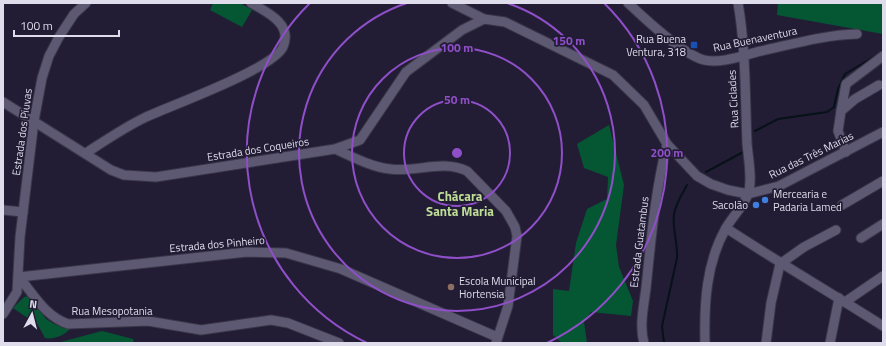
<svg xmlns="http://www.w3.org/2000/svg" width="886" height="346" viewBox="0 0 886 346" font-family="'Titillium Web',sans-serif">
  <rect width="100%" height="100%" fill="#221d34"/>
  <g fill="#055734">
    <polygon points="213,3 240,3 252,10 242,27 210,10"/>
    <polygon points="778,3 883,3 883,34 777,15"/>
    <polygon points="609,125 624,185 616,245 619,267 633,301 631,316 591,312 584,322 587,343 562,343 553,335 553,289 569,291 576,243 587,209 607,199 608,177 584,168 577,144"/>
    <path d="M29,296L46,319L54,324L70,329C65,335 53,340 45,338L38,325L13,308L24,297Z"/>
    <polygon points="102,331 133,339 134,343 57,343"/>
  </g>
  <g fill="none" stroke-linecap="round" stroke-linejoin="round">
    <g stroke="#061119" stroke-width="2">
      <polyline points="755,131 778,119 827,112 834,107 838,89 845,74 877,55"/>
      <polyline points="706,172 745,151"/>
      <path d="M664,343L662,326L677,258C678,243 672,228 674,214C676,203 682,194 687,185"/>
    </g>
    <defs>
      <g id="minor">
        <polyline points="452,3 484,19 505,22 613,75 644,105 667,144 697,176 711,184 728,190 748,194 779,186 883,132"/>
        <path d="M628,3C645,19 682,54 704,60C722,64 744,55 761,51C793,44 824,35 857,34"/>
        <polyline points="3,102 111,170 124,175 156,177 335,149 360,140 406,72 462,30 484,19"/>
        <polyline points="841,111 846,84 883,56"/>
        <path d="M335,149C353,157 371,167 390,169C416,173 441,159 467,171L506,211L515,227L517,236L508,306L496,343"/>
        <polyline points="846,152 838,131 841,111 855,99 879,85"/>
        <path d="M86,153C106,140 125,127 146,117C172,105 273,69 283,47C293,24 267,12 251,3"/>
        <polyline points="842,205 883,181"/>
        <polyline points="3,210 23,212"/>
        <path d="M726,228C778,262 831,293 883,326"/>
        <polyline points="861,238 883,224"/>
        <polyline points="19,277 247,252 286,253 341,269 497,337"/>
        <path d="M19,277C34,295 45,316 68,324L148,321L201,330L271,320L288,323L339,343"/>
        <polyline points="845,302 883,276"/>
        <polyline points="3,314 17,292 20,237 34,121 42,78 49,56 59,37 74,14 86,3"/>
        <path d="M644,343C639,326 644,305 646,288C651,240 655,192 667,144"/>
        <path d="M705,343C704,304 706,263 726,228C732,217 744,206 748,194C753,181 748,157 747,143C745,97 746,49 738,3"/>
        <polyline points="766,343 771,303 780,264 804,247 836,230"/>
        <polyline points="830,343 839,298"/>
      </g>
    </defs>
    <use href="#minor" stroke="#3a3649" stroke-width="11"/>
    <use href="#minor" stroke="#5e5973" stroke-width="9"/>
  </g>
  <g fill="none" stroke="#8f4fc8" stroke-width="2">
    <circle cx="457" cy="153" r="53"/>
    <circle cx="457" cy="153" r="105"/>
    <path d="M507 3A158 158 0 1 1 407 3"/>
    <path d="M367 343A210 210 0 0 1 310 3M604 3A210 210 0 0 1 547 343"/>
  </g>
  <rect fill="#1a4fb4" stroke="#221d34" stroke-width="1.5" x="690" y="41" width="8" height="8" rx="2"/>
  <g fill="#3f7fe0" stroke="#221d34" stroke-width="1.5">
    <circle cx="765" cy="200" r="4"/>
    <circle cx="756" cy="205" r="4"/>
  </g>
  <circle fill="#8d6e63" stroke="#221d34" stroke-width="1.5" cx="451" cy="287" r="4"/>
  <g text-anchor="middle" stroke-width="3.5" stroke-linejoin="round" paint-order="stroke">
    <g font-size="11" fill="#dfddec" stroke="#221d34" text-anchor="end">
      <text x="686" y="43">Rua Buena<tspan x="686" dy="13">Ventura, 318</tspan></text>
      <text x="773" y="198" text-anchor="start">Mercearia e<tspan x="773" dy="13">Padaria Lamed</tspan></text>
      <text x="748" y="209">Sacolão</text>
      <text x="459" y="285" text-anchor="start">Escola Municipal<tspan x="459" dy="13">Hortensia</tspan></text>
    </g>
    <g font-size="11" fill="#dfddec" stroke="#221d34">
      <text transform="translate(755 39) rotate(-12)" y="4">Rua Buenaventura</text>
      <text transform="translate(733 99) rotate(-93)" y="4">Rua Ciclades</text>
      <text transform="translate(22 132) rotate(-82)" y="4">Estrada dos Piuvas</text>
      <text transform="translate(258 149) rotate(-9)" y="4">Estrada dos Coqueiros</text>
      <text transform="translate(811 155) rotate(-26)" y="4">Rua das Três Marias</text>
      <text transform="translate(639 242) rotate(-83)" y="4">Estrada Guatambus</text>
      <text transform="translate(217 244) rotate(-5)" y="4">Estrada dos Pinheiro</text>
      <text x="112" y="315">Rua Mesopotania</text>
    </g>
    <g font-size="13" font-weight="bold" fill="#bedd95" stroke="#221d34">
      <text x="460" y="201">Chácara<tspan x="460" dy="15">Santa Maria</tspan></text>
    </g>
  </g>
  <circle cx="457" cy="153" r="6" fill="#8f4fc8" stroke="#221d34" stroke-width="2"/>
  <g font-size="12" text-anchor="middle" font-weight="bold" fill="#8f4fc8" stroke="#221d34" stroke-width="3.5" stroke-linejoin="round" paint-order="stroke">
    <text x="569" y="45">150 m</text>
    <text x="457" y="52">100 m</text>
    <text x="457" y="104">50 m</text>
    <text x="667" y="157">200 m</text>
  </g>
  <rect width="886" height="346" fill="none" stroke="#dfddec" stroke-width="8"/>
  <g transform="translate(32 314) rotate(7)" stroke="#221d34" stroke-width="3" paint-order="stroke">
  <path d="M0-3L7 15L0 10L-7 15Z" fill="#dfddec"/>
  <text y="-6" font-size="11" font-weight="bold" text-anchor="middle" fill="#dfddec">N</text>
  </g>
  <path d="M14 30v6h105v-6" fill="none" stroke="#dfddec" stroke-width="2"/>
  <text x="20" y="30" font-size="12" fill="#dfddec" stroke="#221d34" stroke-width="3" paint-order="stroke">100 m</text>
</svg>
